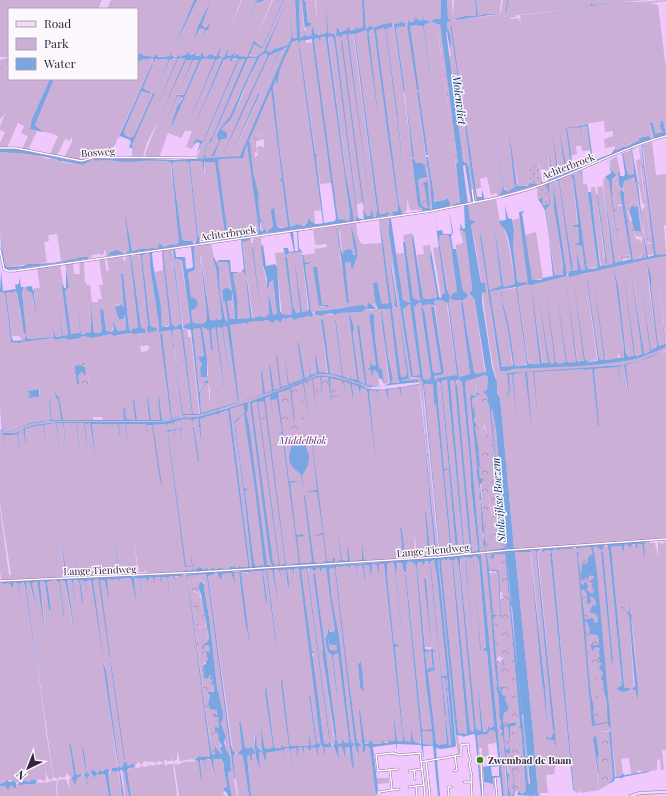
<svg xmlns="http://www.w3.org/2000/svg" width="666" height="796" font-family="'Playfair Display',serif">
	<style>
		.built { fill: #e7bbf6 }
		.green { fill: #ccafd7; fill-rule: evenodd }
		.forest { fill: url(#forest-crowns); fill-rule: evenodd }
		.garden { fill: url(#garden-dots) }
		.water { fill: #7aa5e3; fill-rule: evenodd }
		.lines { fill: none; stroke-linecap: round; stroke-linejoin: round }
		.stream { stroke: #7aa5e3; stroke-width: 1 }
		.canal { stroke: #7aa5e3; stroke-width: 2 }
		.street-casing { stroke: #936fa0; stroke-width: 2.5 }
		.secondary-casing { stroke: #936fa0; stroke-width: 3.5 }
		.street { stroke: #fff; stroke-width: 1.5 }
		.secondary { stroke: #efdcf5; stroke-width: 2.5 }
		.poi-dot { fill: #428121; stroke: #fcf8fe; stroke-width: 1.5 }
		.labels { text-anchor: middle; dominant-baseline: central; stroke-width: 3; stroke-linejoin: round; paint-order: stroke }
		.street-label { font-size: 10px; fill: #35263b; stroke: #fcf8fe }
		.park-label { font-size: 10px; font-style: italic; fill: #652c77; stroke: #fcf8fe }
		.poi-label { font-size: 10px; font-weight: bold; fill: #35263b; stroke: #fcf8fe; text-anchor: start }
		.water-label { font-size: 11px; font-style: italic; fill: #073269; stroke: #fcf8fe }
	</style>
	<defs>
		<pattern id="forest-crowns" width="20" height="18" patternUnits="userSpaceOnUse"><rect width="20" height="18" fill="#ccafd7"/><path d="M2 6a3 3 0 1 1 6 0M12 15a3 3 0 1 1 6 0" fill="none" stroke="#b096b9"/></pattern>
		<pattern id="garden-dots" width="8" height="8" patternUnits="userSpaceOnUse"><rect width="8" height="8" fill="#ccafd7"/><path d="M2 2h.1M6 6h.1" fill="none" stroke="#b096b9" stroke-width="1.8" stroke-linecap="round"/></pattern>
	</defs>
	<rect width="100%" height="100%" fill="#f0c8fe"/>
	<path class="built" d="M483,783L493,784L494,796H484Z"/>
	<path class="green" d="M0,0H102L98,9H9V57H0Z
		M111,0H194L174,50L197,0H241L230,29L242,0H257L238,44L257,2H264L265,0H272L255,40L273,0H283L265,42L284,0H295L297,38H292L290,18L291,39L289,45L274,50L270,54L266,51L285,3L264,51L256,57L249,55L247,57H234V52L232,55L228,56L226,55L227,53L223,57L199,115L225,59H231L233,58L238,60L203,141L196,139L192,149L186,147L192,131H185L181,138L168,133L159,158L147,157L145,154L158,121L147,143L143,156L132,157L134,149L132,147V145L155,93L151,95L152,96L134,136L130,138L124,134V131L141,92L142,91L149,94L150,92L143,88L153,64L140,90L114,146L107,153V156L82,161L64,157L72,142V137L69,141L65,139L57,156L50,154L58,136L51,133L43,132L35,125L54,79H137V65L140,60L153,58L152,62L155,59H169L155,90L171,59H177V62L179,58L184,59V63L186,59H198L199,60L184,95L178,94L176,97L167,116L177,96L182,97L171,125L172,126L201,60L206,58L208,59L212,58L215,60L198,100L216,60L223,57L218,55L221,48L217,55L212,56L210,54L207,57L203,55L205,50H203L200,56H195V53L180,57L179,56H172L173,53L170,56L145,57L141,55V52L139,55L137,56V9H107ZM210,3L202,25L203,27H207L200,42L205,30L200,28L195,35L198,26Z
		M299,0H302L304,30L306,31L305,27L309,26L311,24L308,23L307,5L304,0H315L317,22L316,0H362L363,27L358,29L356,26V29L351,31H337L336,34L319,35L317,26V34L315,36L313,28H312L311,36H307L305,33L304,36L300,38Z
		M364,0H441V19H434L430,21L424,20L423,17L422,21H418L417,17L414,21H410L406,24L405,23H402L400,19V23L395,24L394,25L391,24L373,28L371,25L366,29Z
		M447,0H452L453,18L454,0H475L476,15L475,16H465L457,18L456,20L496,15L485,14L478,17L476,0H501L500,12L499,15L501,12L503,0H591V5L588,6L453,22L517,15L516,17L510,18V19L519,18L521,26L520,18L522,16L520,17V15L619,3L592,5L591,0H648L622,2H639L666,0V1L650,3L658,5L666,68V133L663,121L662,124L661,132L656,134L654,133L653,123L650,124L653,138L652,139L643,143L652,139V138L649,136L639,138V141L635,144L631,143L626,147H623L617,150L615,149V146L605,148L604,139L613,136V131L605,132L604,121L573,126L580,127L582,142L581,127L587,126L591,150L582,151L581,146H576L577,154L571,156L566,127L571,168L567,170L565,168V171L560,175L552,130C553,140 561,167 555,176L553,175L548,150L549,169L545,171V169L540,170L539,164L528,166L530,183L529,185L518,187L508,193L504,187L494,120L503,188L499,196L508,193L487,200L498,196L496,193L491,195L487,177L480,179L481,188L476,189L463,110L472,181L477,201H476L473,198L474,190H472L473,203L469,168L465,162L462,138L459,134L457,119H459L456,102L455,103L449,57L451,56L450,49L451,40L447,28L448,19ZM511,148L518,184L515,185Z
		M430,22L436,23L438,34L453,140L460,203L451,204L448,197H447L446,201L447,204L439,208L435,206L434,195L419,92H417L426,159L415,161L414,159H412L418,206L422,210H410L407,199V210L403,214L399,205L375,30L383,28L385,29L397,117L386,31L387,28L394,27L403,87L405,91L396,29V27L406,25L408,27L418,90L410,26L417,25H423L427,56L424,25ZM404,94H405L414,157H412ZM398,119L408,195L397,120Z
		M373,29L374,30L386,122H383L386,123L398,206V211L392,212V215L381,214L379,211L355,33L366,30H367V33Z
		M353,33L375,196L377,214L374,218L372,215L367,216L364,213L363,203L357,204V211L335,38V35Z
		M332,36L334,39L357,215L355,222L353,221L352,217L328,37Z
		M325,37L326,40L350,214L349,220L351,222H348L347,220L338,219L313,39L318,38L319,41L320,38Z
		M298,40L300,47V41L306,40V43L313,42L332,183L320,184L300,48L321,210L314,211L315,224L308,222L303,226L296,224L290,228L279,144L273,87L276,80L278,85C277,69 287,56 292,42Z
		M288,48L241,155L232,157L196,159L200,150L199,149L201,144L204,141L239,60L242,59L245,60L213,135L209,142L206,144L203,156L207,144L211,142L248,58L256,57L230,116L222,127C237,115 244,91 251,73C257,66 256,56 266,53L267,55V57L234,130L269,56L279,51L260,93L257,97L233,154L280,51L282,49ZM221,129L226,133L224,139H221L214,156H212L219,141V130Z
		M8,58L9,59V62L5,71L9,65V79H50L32,119V129L37,131L28,150L22,149L28,136L21,133L24,126L18,123L7,148H0V143L5,132L0,130V126L5,114L0,119V60Z
		M271,90L278,141L282,178L280,180L282,181L288,227H277L274,209L272,218L273,228L267,233L264,231H262L260,221H263L264,227V222L260,219L258,199L259,197L253,172L249,141ZM262,134L264,141V148L261,146L257,147L258,155L255,157L253,137Z
		M652,142L656,175L666,174V225H664L666,254H664V257L666,256V341L656,261L665,344L659,346L658,344L647,263L649,287L657,347L651,350L640,267L650,349V351L647,354L644,353L632,267L642,354L636,356L634,349V356L629,358L627,355L614,269L624,349V358H620L618,352V359L607,360L605,356L604,360H601L599,358L586,278L597,360L587,362L584,359L583,362H578L575,342L577,361L575,363H568L566,362L565,363L557,364L555,354V364H551L549,361L547,363L543,364L534,308L541,363L540,364H529L517,288L528,284L526,282L519,283L517,281L513,246L514,230L513,220L520,218L528,270V284L531,286L532,284L567,276H570L586,274L597,269L662,257L661,255L656,254L643,148V146Z
		M247,144L248,145L259,231L253,232L251,228V235L245,234L242,222L244,237L242,238V236L236,235L230,237L227,231L218,161L220,159L243,158Z
		M631,150L633,159L634,174L629,175L627,172L623,153Z
		M0,152H15L23,154L37,155L48,159L52,158L61,162L80,165L90,162L91,160L93,159L95,161C106,159 118,162 129,161C143,161 156,160 170,162L180,242L176,245L172,244L164,247L159,244V247L156,249L151,247L149,249H140L132,251L127,223L129,250L125,252L116,251L109,253L108,256L106,257V253L104,249V254L100,255L98,252V254L92,255L91,259C83,256 71,261 61,261L57,234L48,235L49,241L44,242L47,262L7,267L5,265L0,233Z
		M617,156L620,172H618V176H616V174L612,171L610,160Z
		M641,158L640,165L650,238H646V240L650,239L651,242L647,243V244H651L652,252L647,253L641,212L645,206L642,202L639,184L636,185L638,202L630,203L628,196L630,206H632L631,209L628,211L630,220L633,222V227L630,229L631,232L634,233L638,253L637,244L642,242V237L636,236L635,231H641L640,219L641,218L646,254L634,258L626,203H624V190L621,189L620,191L622,204L617,205V206H622L630,253L628,255L624,256L623,255L620,236L623,234L622,232L620,233L619,231L613,190L615,185L613,180L616,178V183L619,189L623,188L624,181L628,178L635,176L633,180L639,183L636,161Z
		M185,161L189,163L197,237L194,243L192,241H185L182,239L172,165L173,162Z
		M191,161H202L204,173L205,172L204,162H215L225,235L224,237L219,238L217,240L212,238L202,241L200,239L198,236L190,163Z
		M578,172H581L583,183L586,185L588,193L598,268L593,267L588,269L587,268L574,174Z
		M572,174L562,179L571,176L573,179L579,243H575L573,232L575,244L582,246L585,271L581,270L576,248L578,270L571,271L566,275L553,182L558,181L559,184L571,270L573,269L559,179Z
		M606,178L609,180L620,261L615,263L603,179Z
		M553,182L554,208L564,274L556,276L549,239L546,209L550,205L549,185L550,183Z
		M603,186L613,264L601,266L591,193V187H595L596,194L598,193L597,187ZM597,196H598L606,258L604,257Z
		M496,198L500,223L505,231L509,247L515,283L513,285L507,286L506,287L503,285L493,214L501,286L491,290L489,288L481,234L480,237L488,291L517,288L527,363V364L515,366L508,321L502,300V292H501L502,304L506,319L510,345L512,366L505,368L501,365L492,309L490,306L499,367L504,371L513,369C552,366 593,367 632,360C644,357 655,352 666,347V350L654,355L666,351V540L649,541L650,543H655L658,556V542L663,544L664,542L666,541V750H662L664,769L661,770L660,759L657,760V770L644,772L637,770V773L631,774L629,758L621,759L623,773L621,776L616,777L611,731L599,732L593,738L599,790L581,793L580,791L576,793L574,790L563,671L564,670L563,669L552,553H550L570,760L556,762L554,774L546,775L548,793H540V796H538L533,733L515,551L529,552L533,550L536,552L541,551L543,552L547,550L553,551L555,549H572L575,548L578,550L579,548L591,547L592,548L596,546L600,547L607,546L609,552L622,685L621,686L617,687L623,692L629,688H625L624,685L611,546H623L624,554V546L626,544L631,548L632,544L635,545L636,548L637,544L640,543L642,544L644,556V543L647,542L543,549L540,550L539,549L510,551V549L514,548L500,398C496,392 497,382 495,374C484,325 483,274 471,225L475,222L470,220L468,205ZM632,364L626,365L628,398L624,365L619,367L622,397L618,367L594,369L598,426L592,369H584L585,384L584,369L557,370ZM603,551L613,660L612,664L601,552ZM530,553L531,554L545,686L548,734L543,686L542,683ZM536,554H538L555,730L554,731ZM628,605C635,633 637,671 638,700L634,687L629,616L622,607L627,612L629,611Z
		M389,218V234L400,306H398L392,264H390L395,299L394,306L391,301L383,241L379,220Z
		M356,223C357,231 357,239 362,244L382,243L389,303L383,304L381,302L376,282L373,283L376,307L373,304L368,308C357,303 342,308 331,310C325,312 318,310 313,313L311,311L305,265L315,263H304L303,255H302L308,311L302,312L301,309L297,277L300,311L298,313L295,312L293,307L287,257L292,310L291,315L282,314L275,253L284,252L285,255C289,252 294,252 300,252L303,255L315,253L314,249L327,247L326,244L316,245L315,244L313,230L335,226ZM338,228L340,232L342,250L348,247L351,248L354,247L352,228L357,255L354,262L351,263L345,262L349,303L340,259ZM316,267L322,305H328L327,307H320Z
		M461,227V232H465L472,287V290L469,294L464,293L463,291L456,249V245L461,244L463,242L459,228Z
		M536,232L543,278L542,280L539,279L533,281L531,279L525,235Z
		M412,233L420,302L421,305L428,304H435L434,301L441,300L447,303H449L450,298L452,300H459L461,301L469,295L474,298L485,373L476,374L474,372L466,326L463,303H461L470,374L459,377L449,305H447L457,375L437,380L434,378L433,376L441,375L444,373L435,306H432L441,372L436,373L433,372L425,314L423,308H421L431,377L428,380L423,379L414,307L419,303V302L413,298L403,235Z
		M440,235H448L450,239L457,292L453,293L451,297H449L439,241Z
		M261,237L263,267L268,289L271,281H273L277,314V315H273L271,303L268,293L269,314L265,318L260,317L253,318L242,242L251,238V243H253V239Z
		M211,244C214,253 213,259 216,268L222,319L218,320L216,318L211,283L216,319L213,321L210,319L201,254L200,257L207,317V320L203,324L193,323L191,311L196,308L198,304L195,299L191,297L188,273L195,269L194,246Z
		M430,245L431,250L430,258L437,296L434,299L423,298L417,255L424,254L423,246Z
		M439,247L445,293L441,297L433,248Z
		M172,249L173,257L176,260H181L190,321V324L184,325L183,327L175,269L172,262L170,250L171,263L174,269L181,325L176,327L172,325L163,256L170,325L169,326H161V325L155,272L163,270L162,251Z
		M148,252L150,256V266L159,326V331L171,330C173,338 169,339 174,348L182,415L172,418L162,333L171,419L162,420L158,397L161,420H151L148,398H147L149,420H137L134,399L135,420L126,419L125,408L123,410L125,420H103L102,417H93L92,420H62L59,397L57,396L56,392L55,393L58,399L61,420H52L50,401L49,402L51,420C41,421 31,422 22,426C15,429 12,433 3,431L0,407V292H3L5,294L11,342H21L53,338L55,340L65,338L70,340L80,338L82,336L93,338L111,334L117,336L132,333L139,334L141,352L147,351L150,347L147,345L145,329L141,327L131,256L138,255L141,258L148,326V333L156,331L151,327L150,324L142,256ZM72,361L86,363L89,384ZM40,388L39,397L29,398L30,395L28,391Z
		M404,253L410,303H409L403,300L396,254Z
		M130,255L138,328L132,332L129,328L123,274L121,275L124,309L122,304L116,305L120,319H125L126,330L117,331L114,322L112,333L106,331L100,310L102,331L100,333H94L89,305L91,332L85,333L83,335L81,334L79,317L80,333L71,335L65,291L69,287L65,264L73,263L74,274H80L79,262H84L85,282L87,285H90L92,302H98V299H102L99,285H103L99,260L105,259L106,270L109,271L107,259L122,256L124,261L126,260L125,256Z
		M215,261L228,262L235,318V319H230L226,302L231,301L230,289H222C222,294 222,299 225,302L228,322L225,319L220,294L219,268Z
		M60,265L63,284L68,335L63,337L60,315L62,336L56,337L54,326V337L28,339L26,335V340H22L19,336H12L6,293L9,292L12,293L15,291L17,292L20,315L25,333L22,290L25,287L29,292L32,293L34,306L35,288H40L37,268Z
		M244,271C249,285 249,302 250,318L239,320L233,274Z
		M410,303L420,375L413,376L403,307Z
		M398,306H400L411,378L420,377L423,384L424,406L422,402L419,381H402V380L409,378L406,364L407,374L404,377H401L392,309L393,307L398,308L400,317Z
		M375,308L378,309H390L399,378L401,383H392L391,382L393,379L388,357L381,312L382,325L389,383L384,384L382,369H380L379,367L375,338L374,315H369L376,365L372,366L370,362V367L368,368L371,370L372,382L373,371L374,370L378,373L379,385H367L358,325L357,326L365,384L359,381L353,335L354,327L352,322L350,315L349,318L357,381L351,379L350,372V379L343,376L336,320H335L342,376L330,373L322,320H321L327,373L350,380L352,395L357,393H353L352,384L358,385L360,394L361,387L367,390L374,444L369,390L377,391L379,400L378,391L383,389L387,390L389,403L388,390L399,388L401,395V387L419,385L435,554L433,556H437L428,466H430L439,556H442L440,549L424,384H433L434,404L436,405L451,555L454,554L452,551L444,471H449L456,553L461,554V553L459,552L458,546L442,386L441,387L449,469H444L437,389V381L441,385L442,381L447,379L464,554L469,552L466,551L464,543L450,381L454,380L456,383L458,379H459L462,382L470,462L471,487L478,550L473,552L472,551L456,385L470,549L471,553L480,552L465,384L466,381L485,375L488,377L487,390L479,393L476,383L477,394L475,396L471,394L470,398L477,467C475,476 482,487 479,498C486,511 480,534 485,548L484,552L506,550L508,551L484,555H486V560L492,613L489,573H496V571L498,572L500,614L495,616L492,614L495,667L497,685L496,689C499,693 500,712 499,717L501,722L500,728L503,736L506,781L508,796H504L481,555L476,554L444,558L392,562L394,564L395,570L411,724V742H405L403,733L395,647L401,645L394,644L387,574V564L391,561L315,566L309,567L314,572L316,569L319,568L321,571L322,568H326L331,599L332,600L329,568L330,567H334L335,570H336V566L338,567L348,566L350,569L351,565L356,566L358,578L357,566L362,565L366,588L364,565L369,564L371,575V564L377,565L379,574V564H384L403,740L400,742L397,740L393,709L395,741L390,742L389,738L388,742L384,743L382,739V744H374L371,741H369V744L364,743L360,710L362,744L357,742L347,665L336,572H335L356,744L351,742L350,734L339,636L334,619H333L335,631H330L328,627V633L325,639L328,652L331,654L332,657L342,738L333,654L338,653L349,741L348,743H345L342,740V743L338,744L337,740H335V743L333,745L330,741L328,744L324,743L313,658L314,653L312,651L301,574V569L306,568L308,573L309,567L307,566L249,569L239,572L250,643L241,572L250,573L252,571H262L266,603L267,598L263,570H265L266,571L276,645L277,644L267,570H272L277,600L274,571L276,569L279,570L281,580L280,569H286L288,587L287,569L293,570L295,581L294,569L296,568L299,569L324,754L325,747H330L333,746L338,757V746L342,747L344,754L345,746H348L353,768L352,746L355,745L356,746L358,757V746L362,745L364,752L365,747H370L376,796H251L247,755H250L252,761V754L256,752L258,764L260,768L259,753L262,751L264,758L266,761L265,753L283,750L285,756L284,749L288,748L290,749L294,778L291,749L296,748L298,756V748L302,747L304,753V747L308,748L311,750V746L309,737V746L301,747L296,745V746H290L282,680L289,747H284L283,745L281,748H275L274,746L266,688L273,747L272,748L265,749L262,733V750L257,747L255,735L254,739L256,751L252,749L250,746L249,749L247,750L245,748L241,722H239L242,749L241,751L237,753L233,751L208,576L214,575L213,572L185,575L187,576L190,599L188,576L204,574L207,578L231,754L229,755C223,747 226,744 225,736C225,731 222,727 221,722L223,719V712L217,687L209,617L204,588L205,586L204,583L198,578L191,583L192,591C201,593 201,599 204,608H203L198,598L192,596L195,620L199,628H203L207,625L208,637L206,635L205,638L200,636L196,637L193,619L208,736L210,755L209,758H207L206,755L205,757H199L198,755L194,759L180,761L177,750V759L173,762L172,759H171V761H167L165,759L164,763L159,761L155,763L152,761L150,762L144,761L142,765L138,762L135,766L132,763L128,766L125,762L122,768L118,766L117,768H112L111,770H106L102,772L100,770L98,772H96L93,770L92,772L90,774L87,773L84,750L82,749L86,773L83,775L80,774L76,775L69,744L74,776L70,777L67,773L65,777L62,778L60,776L58,779L53,777L52,780L49,779L46,774L44,757L46,780L44,781L40,779L37,781L33,779L29,782L21,780L17,783L14,780L12,782L7,779L6,783L0,784V583L5,584L9,583L12,588H13L12,583L16,582L18,584L21,604L19,584L23,582L26,590V582L30,583L35,608L32,583L37,581L46,631L40,582L41,581L45,582L49,611L51,609L47,582L55,579L59,582L64,618L60,581V580L65,581L73,629L67,581H72L77,613L73,581H79L82,603L83,601L80,580L85,581L87,591L86,581L91,580L97,613L93,580L98,579L101,593L100,580L105,581L109,603L106,579L113,580L115,579L120,580L130,578L0,582V580H4L1,579L0,571V508L9,575H11L0,504V433L3,434L6,456L4,435H12L17,433L19,445L18,434L23,429L26,441L25,429L43,425L45,436L44,425L50,424L52,436L50,424L56,423L62,457L57,423H63L66,439L64,423H76L82,456L77,423H84L87,444L84,423H90L96,459L92,424H97L98,425L99,424H104L105,425V423L111,424L112,426L113,424H125L127,436L126,424L146,423L148,436L147,424L152,425L153,429V425L166,424L167,428V424L173,423L174,427V422L179,420L180,426V420L185,419L186,420L187,419L192,420L198,418L199,425L191,427H193L198,461L194,427L199,426L203,446L199,419L211,415L212,419V414H218L220,418L219,413L228,410L248,564V567H241L239,565L238,568L234,567L231,566L228,569L250,568L230,409L244,404L228,408L244,402L243,400L238,402L230,325L244,323L246,326L248,322C252,322 259,320 263,322L264,324V320L270,321L273,324L274,321L278,320L280,323H281L282,319L286,318L287,320L291,317L295,320L296,318L301,317L302,319L303,317L310,316L312,318L313,314L322,316L325,314L335,315L339,313L361,312L365,309L373,310ZM297,343L299,344L305,378L310,376L307,359L311,375L317,373L316,357L319,373L325,374H317L300,381L303,379ZM245,412V414L235,423L244,488L249,489L245,491L254,563L256,566L262,565L263,567H252L244,494L234,423ZM183,428L181,429L184,456L180,429L175,430V438L174,430L168,431L183,550L167,430ZM426,511L431,557H425V556L428,554L425,512ZM113,528L119,573L124,574L125,566L126,573L129,574L127,575H115L118,574ZM400,528L402,529L405,554L408,558L406,559H400L403,556ZM414,531L417,555L419,556L422,555V548L423,558H410L415,555ZM60,542L67,576L72,575L71,568L72,575L78,574L75,551L79,575H84L85,572L87,575L95,576L62,577L65,575ZM134,543L139,572H145L146,569L147,574L132,575L131,574V572L134,574L138,573ZM200,567L205,570L206,567L209,570L212,567L214,569H218L219,567L220,568L226,569L184,571L186,569L188,571L192,570V568L194,570L198,569ZM226,571L227,573L229,571H236L238,572L234,573V581L231,573L221,574V579L218,575L216,574V572ZM314,573L315,574L337,738H334L322,652L323,650L313,574ZM182,574L181,579L180,576L174,577V580L173,576L168,577L170,596L167,577H161V582L160,577H155L154,582L153,578L149,577L147,578L148,583L145,578L140,579L145,616L139,578H134L135,599L131,577ZM308,574L330,739H329L307,574ZM26,592H27L53,774L52,773ZM360,661L364,690L360,688L358,665ZM110,662H111L124,760ZM104,663L106,670L119,765H117ZM310,695L317,743L321,745L318,748V755L316,748L312,746L316,744L309,697Z
		M224,326L227,327L238,402L201,413L200,393L205,383H208L210,406V390L208,380L205,381L199,391L193,329L200,328L204,356L198,357L202,365L200,370L202,377L208,376L207,358L202,327L209,330L211,349L213,351L211,330L215,327L225,400L217,329L219,327L222,328L232,401L223,328Z
		M181,329V330L192,414L183,415L175,350L172,344L173,330Z
		M182,329H187L188,337H191L199,414H193Z
		M477,397L478,408L485,406L489,409V416L483,426L487,433L483,439L481,426L473,408V399Z
		M493,478H496L499,496L497,497L491,493V503L495,531L494,533L487,529L486,525L488,524L489,525L492,513L488,497V488L491,485L493,487Z
		M474,556L477,557L479,561L486,647L484,651L487,652L494,726L490,728L487,726V731H483L477,677L481,731L476,729L470,677L474,728L473,732L470,731L453,562L452,563L467,733L466,735L464,733L458,736L460,753L458,755L450,691L438,561L439,560L457,732H458L441,561L444,559L445,561L450,559L451,561L456,558L458,560L470,677L460,559L463,557L472,558ZM466,559V560L476,676L465,560Z
		M434,560L437,577L447,675L445,676H442L441,671L431,566L430,567L445,718L446,714L442,678H445L451,745L450,746L449,745L446,720L445,721L447,744L446,745H440L436,743L428,671L435,670L433,652L435,651L433,650L432,647H425L417,566L418,562H422L423,565L425,561H428L430,565L431,561Z
		M408,561L414,563L416,566L426,684L432,729L422,730L406,574H405L420,728V744L414,742L412,734L396,573V564L402,563L405,573L406,572V566Z
		M517,724L520,726L521,729L526,790L523,794L520,793L519,773L520,762L518,761L519,755L517,750L514,726Z
		M489,730L495,731L496,743L488,744L489,756L482,757V734H487Z
		M422,731H432L433,745L423,744Z
		M237,754L242,755L243,757L249,796H238L236,779L234,780L237,796H232L229,783L228,772L231,771L230,756H231L234,777H235L233,756Z
		M214,758L220,759L224,764C222,775 232,779 223,794L226,796H179L174,763L178,765L183,762L198,761L201,780L200,762L201,760H204L207,779L205,760H211L214,779L213,759Z
		M164,763L166,767L167,764H173V763L177,796H131L127,770L133,767L139,768L141,766L146,767L148,765L154,766L155,764L159,765Z
		M118,770L122,796H111L108,773Z
		M122,770L125,771L129,796H125Z
		M104,773L105,774L109,796H58L57,786L58,780L65,779L67,781L70,791L69,781L70,778H73L75,784L76,783L77,778L83,776L86,777L87,784H88L87,779L90,774L94,776V777L97,774L100,775Z
		M377,778H389V783L377,784Z
		M57,780L56,786L57,796H0V786H5L8,789L11,785L13,787H16V784L25,785L35,784L37,782L41,783L44,782L46,783L51,781H55Z"/>
	<path class="forest" d="M437,24H440L458,164H456Z
		M261,134L264,139L256,141L257,153L254,152L253,136Z
		M459,134L462,138L465,162L463,161Z
		M640,146L642,158L654,254L647,255V253L652,252L650,240H646V238L650,237L641,167L639,164L641,161L639,149Z
		M426,159L430,182L432,209L433,210L429,208L430,204L429,195L428,207L426,208L421,205L418,181L419,179L426,178V170L420,163H416L415,161Z
		M618,176L619,184L621,189L618,188L615,178L613,180L615,185L613,190L619,231L623,233L620,236L623,254L624,256H628L630,253V258L623,259V262H620L612,194V179Z
		M628,196L631,203L638,202L641,218L640,219L638,207H634L632,205L629,206L627,200Z
		M624,203H627L634,258L642,256L645,254L646,257H645L633,260Z
		M633,227L634,231H635L636,239L641,240V242L637,244L638,255L637,254L634,233L631,232L630,229Z
		M339,231L342,250L348,247L351,248L354,247V256L347,249L344,257H343Z
		M146,333L147,345L142,346L140,345L139,334Z
		M72,360H76L86,363L89,385L75,388ZM79,365L85,367L82,373L81,372L78,375L79,384H77L75,366Z
		M318,374H330L371,387V389L349,382L351,383L352,394H344V381L348,382L325,376H317L271,394L270,392Z
		M320,377H328L330,396L323,398Z
		M320,377L322,398L315,399L313,379Z
		M329,378L343,381L344,391L339,387L334,393H331Z
		M312,379L313,389L308,392L306,396L304,383Z
		M41,383V387L39,389L24,391L23,385Z
		M304,383V388L300,390L302,391C302,400 307,421 305,428L308,431V438L304,441L302,438L298,439L296,436L295,431L282,423L278,394L290,388L292,401L289,405L290,411C286,419 293,423 299,426L301,417L300,405L292,399L291,388Z
		M482,392H485L488,398L487,401L489,404L497,476L495,478L497,480L500,500L499,479H501L507,548L505,549L502,511L500,505L504,548L486,551L484,530L481,482L479,481V479H481V481L483,479L480,478L478,470L480,465L477,453L475,427L477,425L474,421L472,399ZM477,397L478,409L483,408L485,407L489,409L488,418L483,422L487,433L483,439C481,434 482,429 481,424C481,416 474,410 473,399ZM493,478H495L496,479L499,496L497,497L491,493V503L495,531L494,533L489,530L486,525L488,524L490,525L493,521L488,497V488L491,486L493,487Z
		M246,400L247,402L197,417L180,418L163,422H56L34,425L24,428L16,433L8,434L0,433V431C16,434 12,430 24,426C33,423 41,422 50,421H162L172,419L183,415H200Z
		M264,401L267,423H261L258,402Z
		M422,402L424,406L430,466H428Z
		M491,409H492L496,428L500,478H498Z
		M503,553L505,554L520,726L515,722L505,725L503,724L504,713L507,705L502,690L505,686H502L501,692L499,691L496,667L497,660L500,662L503,658L499,656L496,659L493,619L497,615L500,616L501,618L499,600L504,598L501,596L503,593L499,592L498,571L488,569L487,555L491,554L490,557L491,558L495,554Z
		M579,553L589,556L588,563L586,564H582L581,575L582,577L581,578L578,558Z
		M506,554H507L511,603L510,600Z
		M589,575L595,577L591,586L595,588L592,594L587,590L588,586L586,582L584,585L581,584L580,580L584,579L586,578L588,579Z
		M198,578L202,582H200L198,587L201,597L197,592L192,591L191,583Z
		M584,589C587,594 585,600 588,604H590L591,601L590,595L595,599L596,606L592,605L590,610C595,615 599,615 598,623L594,622L592,618L585,620L581,590Z
		M193,596L199,599L201,605L204,608L206,624L203,628L197,626L195,620L192,598Z
		M511,606L519,674H518L513,630Z
		M584,621L587,622L590,629V635H597L599,638V644L596,646H591L593,650L595,647L600,648L599,653L600,657L597,658L602,663L599,666L603,672L601,679L603,681V688L606,698L595,700V696L593,693L595,690L597,689L598,684L594,682L596,676L593,674V668L591,674L592,678L591,684L593,689L591,693Z
		M336,633L338,652L330,651L328,639H329L330,645H333L331,637H327Z
		M200,635L205,638V635L209,638L208,641L204,644L203,649L204,646L208,645L210,649L209,653L206,654L208,660L203,664L205,673L203,676L204,677L210,674L211,676V679L214,680L215,688L213,690L214,692H210L207,693L210,696L208,704L210,709H217L218,713L215,715L211,713L210,714L215,717H219V728L212,725L215,727V731L218,732V735L219,736V739L222,752L221,754L216,747H215V754L213,755H212L196,637Z
		M432,651L433,668L430,667L427,670L425,652Z
		M446,678H447L453,745Z
		M605,705L608,722L594,724L595,717L593,714L596,713L602,716Z
		M522,714L525,727L529,784H528Z
		M512,725L514,726L517,749L519,750L520,753L518,761L520,762V771L519,773L520,790L515,792V789L514,793L511,796L508,785L509,775L505,752L506,751L508,753L511,754L510,748L507,750L505,748L504,728L505,726L508,727L510,743V726Z
		M599,732H609L613,778L609,784L599,790L598,775L599,774L597,759L599,754L596,735Z
		M478,734H482V748H479L480,757L479,758L477,735Z"/>
	<path class="garden" d="M538,163L543,183L537,185L536,184L530,183L528,166Z
		M545,184C549,189 549,198 550,204L542,205L541,199H538L537,187Z"/>
	<path class="water" d="M194,0H197L173,51Z
		M211,0L202,25L205,28L210,24L208,30H206L200,44L205,30L200,28L194,39L198,26Z
		M257,0H265L262,2H257L236,50Z
		M283,0H284L263,47L261,48L254,44L249,56L256,57L264,51L287,0L266,51H268L270,53L275,48L276,49L288,45L291,39L290,11L292,38H297L295,0H299L300,38L304,36L306,32V36H311L312,28L313,27L315,35L317,34V26L318,35L325,34L327,31L326,0L328,33L335,34L358,218L362,219V220L355,222L357,215L355,201L334,39L332,36L328,37V39L346,175L354,220L351,222L349,221L350,214L326,40L325,37H321L320,42L318,38L314,39V42L338,219L347,220L348,222L268,233V231L273,227L271,210L274,208L277,227L281,228L288,227L282,181L279,180L282,178L271,90L249,141L250,144L253,172L259,196L258,199L260,219L264,222V227L263,221L260,222V229L262,232L265,229L267,233L243,237L242,222L245,234L251,235V228L253,232L259,231L247,144L243,158L220,159L218,161L228,236L231,238L236,235L242,236V238L217,241L218,239L223,238L225,235L215,162H204V173L202,161H191L190,163L198,236C201,242 205,240 211,239V236H213L216,241L195,244L197,237L189,163L185,161L173,162L172,165L182,239L185,241H192L194,244L108,256L109,253L116,250L125,253L129,250L125,212L132,251L140,249H149L151,247L156,249L159,246V243L164,247L172,244L176,245L179,242L171,163L170,162C156,160 143,161 129,162C118,162 106,159 95,161L93,159H149L174,160L240,156L287,47L280,51L232,154L258,94L260,93L279,51L269,56L223,155L240,115L267,57V55L266,53C256,56 257,66 251,73L234,113L230,120L221,129L227,133V138L224,139H221L214,156H210L212,155L219,141L217,136L219,130L230,116L256,58H248L211,142L207,144L204,155L208,157H203L206,144L209,142L213,135L245,59L239,60L204,141L201,144L196,157L200,143L197,142L192,147L196,139L203,141L238,59L233,58L231,62L229,58L224,60L193,129L223,57L216,60L186,129L215,59H208L206,58L201,60L172,126L171,125L177,107L183,98L178,96L177,97L165,122L177,95H184L199,60H193L179,91L192,60H186L159,119L185,59L180,58L178,59L153,116L177,59L174,58L170,60L155,91L169,59H155L153,63V58L147,59L146,61L145,59L140,60L137,65V56L142,52L141,55L154,57L155,54L159,57L170,56L172,52V56L176,57L179,55L180,57L187,54L188,52L190,55L196,53L195,56H200L204,49L203,55L206,57L210,54L215,56L217,55L221,46L219,56L224,57L228,49L227,56L232,55L235,51L234,57L237,54L239,56L247,57L254,41L261,47L263,46ZM312,39L336,218L335,221L324,223L316,157L317,155L315,153L300,48H299L323,223C316,225 313,224 309,219H308V222L304,226L296,224L295,225L290,227L279,144L273,87L276,80L278,86C277,69 287,56 292,42L298,40L299,47L300,41Z
		M302,0H304L306,3L308,23H311L310,26L305,27V31Z
		M362,0H364L366,30L355,34L379,211L380,214H385L386,212L391,215L364,220L363,209L366,215L368,216L371,215V208L374,218L376,216L377,210L354,34H348L370,205L347,36L346,34L342,35L341,38L339,36H336L337,27L340,32L347,30L348,26L351,31L356,29V26L358,29L363,27Z
		M441,0H447L448,19L451,20L447,23V28C451,33 452,43 450,49L447,32L446,31L463,161L467,164L469,168L473,203H469L471,202L465,165L463,166L470,220L475,221V222L471,225L481,283H485L486,292L482,293V302L492,367L497,383V393L500,398L514,549H510L511,551L539,549L540,550L537,552L533,550L530,552H515L533,733L538,796H535L534,793V796L517,795L518,792L520,790V793L523,794L526,790L521,729L519,727L520,725L505,554H495L493,559L490,558L491,554L487,555L489,569L499,571L501,620L500,616H498L500,614L498,572L494,571L493,572L490,570L489,571L493,613H491L486,560V556L484,555L508,551L506,550L484,552L485,548L483,544L484,535L482,530L481,501L479,498C482,487 475,476 477,467L470,398L471,394L475,396L477,394V383L478,393H481L472,399L473,410L475,411L474,421L477,425L475,427L479,453L477,454L479,455L480,467H479L478,470L481,469L479,471L480,478L484,479L480,485C482,503 483,521 485,539C486,543 485,547 486,551L504,548L497,480L495,478L497,476L489,404L487,401L488,398L485,393L482,392L487,390L488,377L485,375L466,381L465,384L480,552L471,553L470,549L455,385H457L472,551L473,552L478,550L471,486L470,462L462,382L459,379L456,381V383H455L454,380L450,381L464,543L466,551L469,552L464,554L447,379L442,381L441,385L440,383L437,381V389L444,469H449L441,386H442L458,546L459,552L462,554L456,553L449,471L448,470L444,471L452,551L454,555H451L436,405L434,404L433,384H424L440,549L442,556H440L423,384L420,377H411L389,234V219L394,218L391,219L392,226L403,300L410,303L403,242H405L413,298L420,301L412,238L413,234L423,298L427,299L434,298L435,299L437,296L430,258L431,250L439,297L441,298L442,295L445,293L434,211L437,231L442,230L443,234H451L452,233L449,209H444H449L453,232L452,235L451,236L453,249H456L463,291L469,295L462,301L459,300H452L450,298L449,303H447L441,300L434,301L435,305L428,304L422,306L420,302L414,307L423,379L428,380L431,377L421,307L423,308L425,314L433,372L436,373L441,372L431,307L434,306L444,373L441,375L434,376V378L437,380L438,378L457,375L448,305H449L459,377L470,374L461,303L463,302L466,326L474,372L476,374L486,372L475,303L474,298L469,294L472,290V287L465,232L461,231L460,223L463,229L465,228L464,204L453,206L452,204L460,203L456,164L458,163L440,24H437L438,34L436,23L430,22L434,19H441ZM440,235H448L450,239L457,292L453,293L451,297H450L447,289L439,241ZM409,304H410L420,375L413,376L403,309ZM491,409H492L496,428L500,478H498ZM499,479H501L506,549L505,548L500,501ZM507,554L511,603L510,600ZM511,606L512,607L518,674L513,630ZM518,676L522,710V711L518,677ZM523,714L530,783L529,784L528,783L522,715Z
		M475,0H476L478,16L485,14H497L456,20L457,18L465,16H475L476,15Z
		M591,0L592,5L619,3L453,22L588,6L591,5Z
		M423,16L424,20L430,21L429,23L425,24L424,27L432,88L423,26L417,25L410,26L419,90H417L407,24L410,19V22L414,21L416,17L418,20L422,21Z
		M401,19L402,23H405L406,26L397,27L396,29L405,91H404L403,87L394,25V24L400,23Z
		M392,23L393,27L387,28L386,31L398,117H397L385,29L383,28L376,30L399,205L403,214L393,216L392,212L398,211V206L386,123H383L386,122L374,30L373,29L369,31V33H367L366,29L371,25L373,28L384,24Z
		M367,35H369L379,123Z
		M342,40L364,207L362,200L341,41Z
		M152,64H153L143,88L150,92V94L142,91L141,92L124,131V134L130,138L134,136L152,96V94L155,93L132,145V147L134,149L132,156L133,149L129,147L131,143L130,140L120,136C116,143 110,149 107,156L109,151L116,143L127,119Z
		M50,79H54L35,125L43,132L30,129L32,119Z
		M417,92H419L428,155H426Z
		M405,93L414,157H412Z
		M463,110H464L477,197H482V190L485,200L477,201L472,181Z
		M493,114L504,189L508,192L516,186H528L530,183L537,184V185L499,196L503,188Z
		M397,119H398L407,195Z
		M661,121H663L666,135L654,139L650,123H653L655,134L662,132L660,126Z
		M588,124L593,160H595L611,154L615,149L617,150L623,147H626L633,143L634,144L635,142L639,141V138L649,136L652,139L592,163L587,126L581,127L582,142L580,127L567,128L573,168L578,167L579,162V166L582,167V168L548,181L547,179L551,177L548,149L553,175L555,176L557,173L552,130L558,169L560,175L565,170L559,129L567,170L571,168L566,128Z
		M509,132L517,185H515L514,183Z
		M651,142L645,145L642,147L656,254L662,255L666,254V256C632,262 602,270 569,277L568,274L570,271L578,270L576,248L581,270H585L582,246L575,244L573,225H577L578,223L573,179L571,176L561,179L572,175L574,174L587,268L588,269L598,268L588,193L586,185L583,183L581,172H578L584,170L582,171L583,183L587,185L588,192H591L600,266L613,264L603,179L615,263L620,261L609,181L605,177L611,173L609,160L612,171L616,174V176L612,179V194L620,262L631,259L620,193L621,189L624,192V200L633,260L646,257L643,231L648,257L654,255L641,146ZM573,226L578,227L579,243H575Z
		M638,147L632,150L638,183H635L634,177L624,181L623,187L621,189L619,184L618,172H620V176H624L625,174L622,153H623L627,172L629,175L634,174L633,159L631,150H630Z
		M0,149H16L79,162L91,160V161L82,165L62,161L61,162C55,156 11,152 0,152Z
		M426,157H428L434,195V202L446,200L447,197L451,204L450,206L434,210L432,209L430,182Z
		M412,159H414L416,163H422L425,167L427,177L419,179L418,181L421,205L426,208L428,207L424,183L427,181L430,204L429,208L431,209V210L422,211V209L418,206Z
		M559,179L573,269L571,270L559,184L558,181H556Z
		M553,182L567,276L531,285L542,363H547L548,362L538,291L549,361L551,364L555,363L545,285L556,362L559,364L566,362L555,282L567,362L570,363L576,362L566,280L577,361L579,362L584,361L573,278L585,360L589,362L597,361L598,360L587,283V278L599,358L601,360H604L593,274L605,359L607,360L619,358L607,270L619,358H624V349L614,269L618,286L626,353L628,357L634,356L623,268L635,355L637,356L642,354L631,267L644,353L646,354L650,351L639,264L651,350L657,347L647,262L651,276V287L658,344L659,346L665,344L656,261L666,347C655,352 644,357 632,360C593,367 552,367 513,369L507,371H500L480,237L481,233L489,288L490,290L501,286L493,214L503,285L506,287L507,286L513,285L515,283C513,269 511,244 506,232C504,227 500,226 499,221L506,220L505,205L508,218L512,219L514,230L513,246L517,281L519,283L526,282L528,284L518,287L517,288L528,362L529,364H540L531,286L528,284L519,212L524,211V212L522,213L532,280H542L543,278L553,276L549,239L555,275H563V265L554,208ZM516,287L527,363V365L515,366L508,321L502,300V292H501L502,304L507,325L513,364L512,366L502,367L501,362L490,293L491,291Z
		M550,183L549,185L550,205L546,209L549,236L545,210L538,199H543L542,205L549,204C549,198 549,189 545,184Z
		M638,184L643,229V230L636,185Z
		M597,196H598L607,263L606,264Z
		M632,205L634,207H638L641,231H634L632,220L629,211Z
		M379,221L383,241L391,301L393,306L392,309L401,377H404L407,374L398,308L394,306L395,299L390,264H391L409,379L402,380V381L418,380L419,382L371,387L330,374H318L298,383L219,409L200,415H183L172,419L162,421H50C41,422 33,423 24,426C12,430 16,434 0,431L2,429L0,407L3,431C12,433 15,429 22,426C31,422 41,421 51,420L49,401L50,400L52,420H61L58,399L56,398L55,393L56,392L57,396L59,397L63,420H92L93,418V420H124L123,409L125,408L126,419L135,420L133,400L134,398L137,420H149L147,398L148,397L151,420H160L158,397H159L162,420L171,419L160,334L162,333L172,418L182,415L174,348C169,338 173,338 171,330L159,332V326L150,266V256L148,252H154L152,253C153,276 164,304 161,326L168,327L170,325L162,251L167,250L163,252L172,325L176,327L181,324L174,269C172,263 169,256 170,250L172,262L175,269L193,414H200L191,330L183,328L184,325L190,323V320L182,261L181,260L174,259L173,249H175L176,257H185L186,269L192,268L193,266L191,247L194,246L195,269L193,271L189,272L188,274L191,297L196,299L198,304L196,308L191,311L193,323L203,324L207,320V317L200,252L210,319L213,321L216,319L212,283L216,318L218,320L222,319L216,268L213,258L214,257L219,268L220,294L225,319L228,322L225,302L223,300L222,290L226,288L230,289L232,292V300L227,302L230,319H235V318C234,299 230,281 228,262H219L218,260H230L231,272H239L233,274L237,297L238,319L250,318L246,277L244,272L241,271L244,269L241,241L242,239L249,238V240L242,242L252,318L262,316L264,318L269,314L268,293L271,303L273,315L277,314L273,280L270,282L268,289L267,288V279L264,268L263,266L261,246L263,245L266,266L275,264L277,267L280,311L282,314L291,315L292,310L285,257H287L293,307L296,313L300,312V310L294,256L302,312L308,311L309,309L302,255H303L305,263L315,262L305,265L311,311L313,314L312,318L310,316L304,317L302,319L301,317L294,320L291,317L287,319V321L286,318L282,319L281,323H280L278,320L274,321L273,324L270,321L264,320L263,324V322C259,320 252,322 248,322L246,326V324L244,323L230,325L239,402L263,394L261,372L262,371L265,393L272,391L269,365H270L274,390L280,388L276,356L277,355L281,387L288,385L284,354L289,384L303,379L297,342L299,344L305,378L310,376L307,357L311,375L317,373L315,358L316,356L319,372L328,373L321,320L323,319L330,373L342,376L335,320H336L343,376L350,379V371L351,379L357,380L349,316L350,315L354,327L353,335L359,381L365,384L357,326L359,325L367,385L383,386L390,383L382,325L381,311L382,313L388,357L393,379L391,382L392,383H400L398,378L390,309H378C374,302 374,292 373,283L377,282L381,302L383,304L389,303ZM224,326L227,327L238,402L201,413L200,393L205,383H208L210,406L208,380L205,381L200,391H199L193,329L200,328L204,356L198,357L202,365L200,368L201,377H207V358L202,327L209,330L211,349L212,351H213L211,330L215,327L226,404L217,329L219,327L222,328L232,401L223,328ZM180,329L181,330L192,414H183L174,346L172,342L173,330Z
		M351,227C354,233 358,251 357,256C356,261 354,263 353,269L351,268V263L345,262L349,303H347L337,229L338,228L341,250L344,257L343,252L347,249L352,250L353,255H355Z
		M301,230L298,232L299,248L303,253L300,252L288,253L287,255H285L283,246L284,248H288L289,252L294,251L290,232H293L295,251H298L297,231Z
		M0,233L5,265L7,267L23,266L28,264L53,263L84,257H88V259L24,268L6,270L3,265Z
		M253,247L261,314L252,248Z
		M146,253L142,256L150,324L151,327L157,328L156,331L148,333L147,329L148,326L141,258L140,255H134Z
		M130,255H131L141,327L145,329L146,333L134,334L131,333L114,336L111,334L93,338L82,336L80,338L69,340L65,338L55,340L53,338L22,342L20,343L11,342L5,294L3,292H0L1,271L3,291L16,289L15,285L19,284V276L21,287H24L22,292L26,333L24,334L17,292L15,291L12,293L9,292L6,293L12,339L14,341L25,340L26,335L28,339L54,337L53,326L56,337L62,336L59,309L63,336L68,335L62,285L63,284L64,288H66V269L69,287L65,291L71,334L80,333L78,306L81,334L83,335L85,333L91,332L90,305L94,333H100L102,331L100,310L103,309L106,331L112,332L114,329L113,323L114,322L117,331L126,330L125,314L124,319H119L115,307L122,304L124,309L121,274H123L129,328L131,332L132,329L138,328Z
		M313,267H317L322,305H328V307L319,306Z
		M32,286L33,291L35,288L34,296L37,317L32,293L28,291L25,287Z
		M368,303H369L375,307V309H366L361,312L339,313L335,315C332,313 325,313 322,316L314,314L316,311C332,311 347,306 363,305L367,308Z
		M373,314H374L375,338L379,367L380,369H382L384,384L381,378L379,379L378,373L374,370L373,371L372,382L371,370L368,369L370,367V361L372,366L376,365L369,315Z
		M666,350L649,358L626,365L629,398L624,365L619,367L622,398L618,367L594,369L599,426H598L592,369L584,370L587,400L584,369L534,372L538,418L533,372H527L532,431L525,372L513,374L517,421L512,374L509,375L510,392L506,398L509,391L507,373L622,365L639,361Z
		M79,365L85,367L86,376L82,372L78,375L79,384H77L75,366Z
		M317,376C331,375 344,380 358,384C362,385 365,388 369,389C385,391 404,386 419,384L437,557L433,556L435,554L419,385L401,387V396L399,388L388,390L389,404L386,390L383,389L378,391L379,401L377,391L369,390L376,463L367,390L361,387L360,394L358,386L352,384L353,393H357L353,394V399L350,383L344,381L345,393L343,381L330,378L331,396L342,395L331,397L332,402L331,401L328,377H321L323,401L320,377L313,379L316,409L312,379L304,383L309,422L303,383L291,388L295,421H294L290,389L278,393L289,481H300L290,483L296,534L298,535L303,534V536L297,537L300,563H310L312,561L304,496L305,495L314,562L318,563V564L288,565L299,563L282,434H278L282,432L277,399L271,400L274,421L270,396L265,398L286,566H281L285,563L264,401L258,402L280,566H277L279,564L257,401L252,403L253,413L273,563L276,566H272L270,561L250,402L248,403V410L246,413L249,425L267,565H270V567H265L264,565L255,489L244,414L235,423L244,488L249,489L245,491L254,563L256,566L263,565V567L252,568L244,494L234,422L245,412L243,405L230,409L250,568L228,569L231,566L238,568L239,565L241,567H248V564L228,410L219,413L220,418L218,414H212L213,419L211,415L200,419L202,447L199,426L194,427L199,461L198,462L193,428H191L199,425L198,418L193,420V424L192,420L187,419L186,420L184,419L180,420L181,426L179,420L174,422V427L173,423L167,424V429L166,424L153,425L162,486L160,481L152,425H147L148,438L146,424H126L128,444L125,424H119L121,444L118,424H113L112,426L111,424H106L105,425L104,424H99L98,425L97,424H92L96,460L90,423L85,424L88,455L84,423H77L81,456L76,423H64L66,446L63,423H57L61,457L56,423L50,424L53,445L50,424L44,425L46,444L43,425L37,426L39,443L37,426L25,429L26,446L23,429L18,434L20,453L17,434L12,435H4L6,457L3,434L0,433H16L24,428L34,425L56,422H163L180,418L197,417L249,402Z
		M39,389V397L28,398L30,395L28,391Z
		M310,423L327,561L332,562L333,558H335V563L320,564V563L326,561L323,535L312,536L323,533L317,492H306L317,490Z
		M183,428L181,430L184,456L180,429L175,430V439L174,430L168,432L186,566H192L190,553L193,566H195L185,567L167,430Z
		M296,436L298,439L302,438L304,441L309,456L308,465L302,476L304,494L301,474C288,465 286,458 293,444C295,441 294,439 296,436Z
		M426,511L431,557H425V556L428,554L425,512Z
		M113,527L119,573H124L125,566L126,573L129,574L127,575L115,576L118,574Z
		M400,527L402,529L405,554L408,558L406,559H400L403,556Z
		M337,528L342,560L347,561L348,560L347,549L348,548L350,561L362,560V543L364,561L337,563V561L341,560Z
		M61,541L67,576L71,575V567L73,575L78,574L74,550L79,575H84L85,572L87,575L95,576L62,578L65,575Z
		M646,541L644,544L645,556H644L642,544H637V548H636L635,544H632L631,548L626,544L624,546V554L622,546H611L624,685L625,688H630V690L623,692L617,689L618,687L621,686L622,684L609,552L607,544Z
		M606,544L603,547V549L601,550L596,546L593,548L594,552L597,572L611,729L607,723L592,726L577,555V552L579,553L578,558L581,578L582,577L581,575L582,564L588,563V559L589,556L593,554L591,547L579,548L577,550L576,547ZM589,575L595,577L589,582L593,583L591,587L595,588L592,594L587,590L588,586L586,582H584V585L581,584L580,580L584,579L586,578L589,579ZM584,589L587,595V604L591,603L590,596L595,599L596,606L592,605V607L589,612L596,614L598,618L597,623L594,622V619L592,618L585,620L581,590ZM585,621L587,622L590,629L589,634L597,635L599,638V645H590L593,651L595,647L600,648L599,653L600,657L597,659L600,660L599,662L602,663L599,668L603,672L601,679L603,681C603,688 605,694 607,702C607,709 607,715 608,722L595,724L593,712L594,707L591,695L587,655Z
		M575,547L572,549H561L558,550L555,549L552,551L547,550L543,552L541,551L543,549Z
		M603,551L613,660L612,666L601,552Z
		M530,553L545,686L548,738H551L554,732H555L556,748L554,740L546,739L548,735L543,686L542,683Z
		M537,553L555,730L553,731L536,554Z
		M550,553H552L574,790H573Z
		M473,554L481,555L504,796H502L500,777L493,778L495,796L493,784L484,782L483,767L499,764L495,731L490,730L487,734L477,735L482,796H481L475,735L473,734L463,737L461,735L464,733L466,735L467,733L452,562H453L470,731L473,732L474,728L460,577L458,561L456,558L453,561L448,559L445,561L444,559L441,561L458,732H456L439,560L438,561L456,745L455,747L441,749L436,748L440,796H438L433,746H423L424,760L421,745L397,744V751L396,744L373,747L378,789L376,796L370,748L367,746L365,747V751L363,753L359,711L360,710L365,744H369V741H371L374,744H382V739L384,743H388L389,738L390,741H395L393,709L397,740L400,742L403,740L384,564H379V575L377,565L372,564L371,577L369,565H364L366,588L362,565L357,566L358,582L356,566L351,565L350,569L348,566L338,567L336,566V570H335L334,567L329,569L332,600L339,636L350,734L351,742L355,744L352,747L354,769L352,766L349,747H345V757L342,747L338,746L339,759L333,745L335,743V740H337L338,744L342,743V739L345,743H348L349,741L338,653L333,655L342,738L332,657L331,654L328,652L325,639L328,633V627L330,632L335,631L326,568H322L321,572L319,568L316,569L314,572L312,569L308,568L307,573L306,568L301,570L312,651L314,652L312,654L313,658L324,743L328,744L330,741L332,747H325L324,757L323,746H321L299,569L296,568L294,570V581L293,570L287,569L289,584L288,589L286,570H280L282,582L279,570L276,569L274,571L278,603L272,570H267L277,645H276L266,571L265,570L263,571L267,598L266,605L262,571H252L250,573L248,572H241L250,644L245,620L239,572L234,573L235,583L231,573L222,574L221,580L216,572L226,571L227,573L228,571L239,572L248,569C324,566 399,562 473,554ZM474,556L477,557L479,561L486,647L483,650L487,652L494,726L490,728L488,726L487,731L484,732L483,731L477,677L481,731L476,729L460,565V559L463,557L472,558ZM434,560L437,577L447,675L445,676H442L441,671L431,566H430L445,718L446,714L442,678H445L451,744L450,746L449,745L446,720L445,721L447,744L439,745L436,743L428,672L432,671L433,670L435,671L433,652L436,650H433L432,647L431,650L425,649L417,566L418,562H422L423,565H424L425,561H428L430,565L431,561ZM408,561L414,563L416,566L426,684L432,729L422,730L406,574H405L420,728L421,744L414,742L412,734L396,573L397,563H402L404,572H406V566ZM392,562L394,564L395,570L411,724V742L405,741L403,733L395,647L401,645L394,644L387,574V564ZM328,639H329V643L331,645H336V641L337,651L330,650ZM431,651L433,668L430,667L427,670L425,652ZM447,677L453,745L446,680ZM422,731H432L433,745L423,744ZM499,766V776H492L491,767Z
		M473,559V563L481,652L480,648Z
		M465,560H466L476,676V675Z
		M200,567L205,570L206,567L209,570L213,567L214,569H218L219,567L220,568L226,569L184,572L186,569L188,571L192,570V568L194,570Z
		M207,572H214V574L213,575L208,576L231,745L233,751L236,753L233,756L235,777H234L207,578L205,574L188,576V581L209,737L212,755H213L215,754V746L221,754L222,752L220,748L222,746L219,741L218,732L215,731V727L212,725L219,728V721L217,720L219,719V717H215L210,713L217,715V710L210,709L208,704L210,696L207,692H214V684L212,685L211,683L214,680L210,679L211,676L210,674L208,678L206,679L203,676L204,673L203,665L206,664V661L208,660L206,653L209,652L210,649L208,645L204,646L203,650L202,648L203,645L208,641L209,638L201,594L198,587L200,582H202L205,586L204,588L209,617L217,687L223,712V719L221,723L226,737L224,742L226,750L230,756L231,771L228,772L229,783L232,796H228L227,793L224,790V788L227,787C227,780 223,770 224,764L221,759H213L215,779L211,760L209,759L205,760L207,780L204,760H200V762L202,780H201L198,761L194,760L199,755V757H205L207,755V757L208,758L210,755L187,576L185,575Z
		M335,572H336L347,665L357,742L361,744V746H359L358,748L359,758L355,745Z
		M315,573L337,738L335,739L322,652L323,650L313,574Z
		M183,574L180,579V576H175L174,580L173,576L168,577L170,598L167,577H161L162,582H161L160,577H155L154,583L153,578L149,577L147,583L146,578L140,579L145,616L139,578H134L136,603L131,578L121,579L120,580L115,579L113,580L107,579L109,604L105,581L100,580L110,655V660L99,584L98,579L93,580L104,662L91,580L86,581L87,594L85,581L80,580L83,601L82,604L79,581L75,580L73,581L77,615L72,581L69,580L67,581L75,634L65,581L60,580V581L64,615V619L59,582L55,580L47,582L51,609L49,611L45,582L41,581L40,582L45,631L37,581L32,583L36,609L30,583L26,582L27,590H26L24,583L23,582L19,584L21,605L18,584L16,582L13,583V588H12L9,583L5,584L0,583L1,582Z
		M307,574H308L330,739H329Z
		M424,579H426L431,642Z
		M26,592H27L52,775V773Z
		M629,601L630,613L632,616L631,618L638,688V700L635,690L632,689L635,686L629,616L624,609L620,607H623L627,612L629,611Z
		M491,614L497,615L493,619L499,690L501,692L500,687L505,686L502,690L503,695L506,696L505,699L508,707V710L504,713L503,724L505,725L515,722L517,724L514,726H510V749L515,792L514,796H512L514,792L511,754L510,753L508,754L506,751L507,771L509,775L508,785L511,796H508L503,736L501,735L502,731L500,728L501,722L499,717C500,712 499,693 496,689L497,685L495,668ZM505,726L508,727L510,747L507,750L505,748L504,728Z
		M361,661L364,691L360,688L358,664Z
		M110,662H111L125,760H124Z
		M103,663L106,670L119,765H118Z
		M282,678L290,746H296V744L297,746H309V733L311,746L316,744L309,697L310,694L317,743L320,744V747L318,748V757L316,748L311,747V751L308,748L304,747V754L302,747L298,748V758L296,748L291,749L294,778L290,749L287,748L284,749L285,759L283,750L266,753V762C260,752 262,739 261,728L265,749L272,748L273,747L265,691L266,686L274,746L275,748H281L282,745L284,747H289L281,683Z
		M239,722H241L245,748L249,749L250,746L255,751V753L252,754V761H251L250,755L247,756L251,796H249L243,757L242,755L237,754L242,749Z
		M611,731L615,777L621,776L623,773L624,775L649,771V772L623,777V778H615L614,781L609,784L613,778L609,732Z
		M256,734L257,747L262,751L261,752L259,753L260,769C256,760 253,744 256,734Z
		M596,735L599,754L597,759L599,773L598,775L593,738Z
		M69,742L71,746L76,775L81,774L82,776L77,778L76,784H75L71,777L74,776Z
		M82,748L84,750L87,773L90,774L87,779L88,784H87L86,777L83,776L86,773Z
		M124,762H126L128,766L133,763L135,767L129,768L127,770L131,796H129L124,771L120,770L124,796H122L119,771L111,772L112,768H117L119,766L122,768Z
		M92,769L97,773L100,770L102,772L106,769L110,770L108,773L111,796H109L105,774H102L100,775L97,774L94,778V776L91,774Z
		M7,779L9,782H12L14,780L16,783V788L13,787L11,785L8,790L5,786H0V784L6,782Z
		M33,779L37,781L35,784L19,785L18,784L21,780L29,782Z"/>
	<g class="lines">
		<path class="stream" d="M506,11L508,0
			M451,26L463,110
			M502,660L504,665"/>
		<path class="canal" d="M457,730V734L464,735"/>
		<defs>
			<path id="street" d="M0,148H16L82,161L95,157L197,158
				M472,189L474,203
				M0,250L4,269L8,271H14L432,211C470,203 508,197 544,184C585,169 624,147 666,136
				M200,572L439,557L511,550L666,539
				M0,581L200,572
				M426,761L430,796
				M421,762L461,755V745L468,744L469,754L471,759C467,765 472,772 472,778L471,780L472,796
				M481,765L483,796
				M398,769L378,771L376,755L393,753L399,755L420,753L422,769L409,771
				M390,770L392,790
				M414,770L415,779
				M454,771L457,770L455,756
				M495,778L497,796
				M464,782H471
				M424,785L425,796
				M416,786L417,796
				M409,787L424,785L422,769
				M379,796V792L399,789
				M449,796L448,787H452"/>
			<path id="secondary" d="M631,796L640,793L666,792"/>
		</defs>
		<use href="#street" class="street-casing"/>
		<use href="#secondary" class="secondary-casing"/>
		<use href="#street" class="street"/>
		<use href="#secondary" class="secondary"/>
	</g>
	<circle class="poi-dot" cx="480" cy="760" r="4"/>
	<g class="labels">
		<g class="street-label">
			<text transform="translate(98 152) rotate(-4)">Bosweg</text>
			<text transform="translate(568 166) rotate(-21)">Achterbroek</text>
			<text transform="translate(228 233) rotate(-8)">Achterbroek</text>
			<text transform="translate(433 550) rotate(-5)">Lange Tiendweg</text>
			<text transform="translate(100 570) rotate(-2)">Lange Tiendweg</text>
		</g>
		<g class="park-label">
			<text x="303" y="440">Middelblok</text>
		</g>
		<g class="poi-label">
			<text x="488" y="760">Zwembad de Baan</text>
		</g>
		<g class="water-label">
			<text transform="translate(460 100) rotate(83)">Molenvliet</text>
			<text transform="translate(498 500) rotate(-94)">Stolwijkse Boezem</text>
		</g>
	</g>
	<rect x="8" y="8" width="130" height="72" fill="#fcf8fe" stroke="#aca4b0"/>
	<rect x="16" y="21" width="20" height="6" fill="#efdcf5" stroke="#aca4b0"/>
	<text x="44" y="28" font-size="12" fill="#35263b">Road</text>
	<rect x="16" y="38" width="20" height="12" fill="#ccafd7" stroke="#aca4b0"/>
	<text x="44" y="48" font-size="12" fill="#35263b">Park</text>
	<rect x="16" y="58" width="20" height="12" fill="#7aa5e3" stroke="#aca4b0"/>
	<text x="44" y="68" font-size="12" fill="#35263b">Water</text>
	<g transform="translate(28 768) rotate(223)" stroke="#fcf8fe" stroke-width="3" paint-order="stroke">
	<path d="M0-3L7 15L0 10L-7 15Z" fill="#35263b"/>
	<text y="-6" font-size="11" font-weight="bold" text-anchor="middle" fill="#35263b">N</text>
	</g>
</svg>
